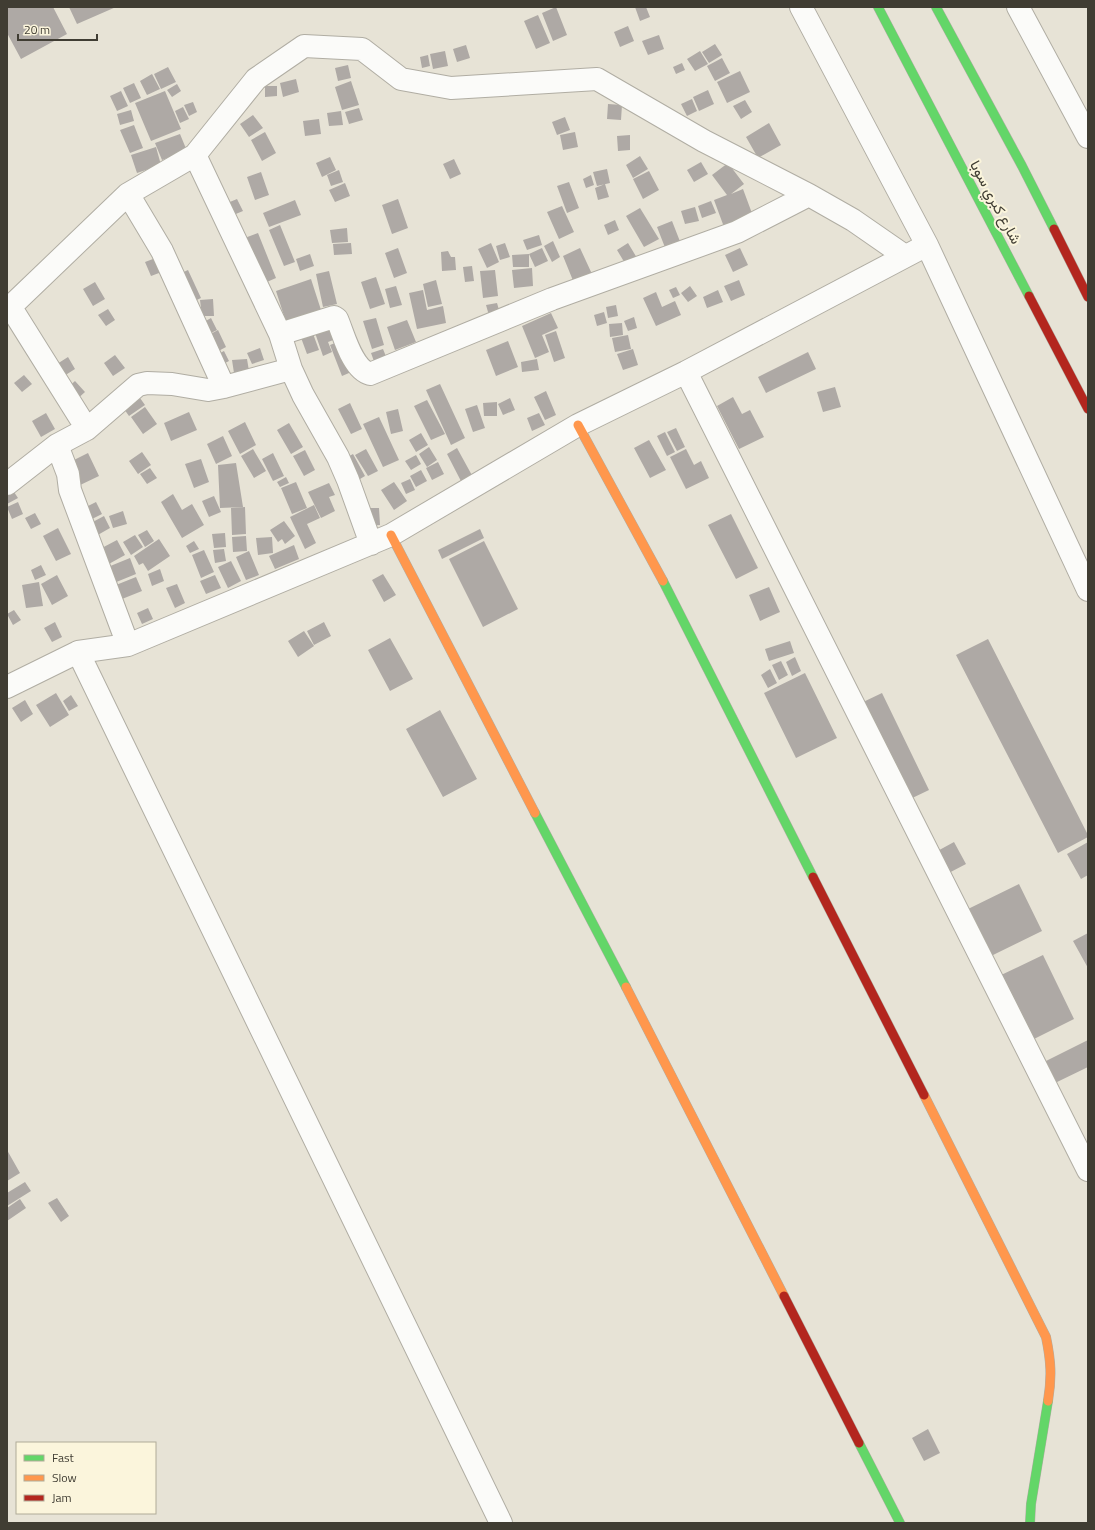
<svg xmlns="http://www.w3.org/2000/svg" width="1095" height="1530" font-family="'Titillium Web',Vazirmatn,sans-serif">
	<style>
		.building { fill: #aea9a5 }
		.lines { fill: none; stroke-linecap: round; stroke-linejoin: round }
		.street-casing { stroke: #b0ada3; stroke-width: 24 }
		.fast-casing { stroke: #b0ada3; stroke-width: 10 }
		.slow-casing { stroke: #b0ada3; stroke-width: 10 }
		.jam-casing { stroke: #b0ada3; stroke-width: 10 }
		.street { stroke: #fbfbf9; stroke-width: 22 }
		.fast { stroke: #63d668; stroke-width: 9 }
		.slow { stroke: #ff974d; stroke-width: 9 }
		.jam { stroke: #b3261e; stroke-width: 9 }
		.labels { text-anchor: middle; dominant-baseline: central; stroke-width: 4; stroke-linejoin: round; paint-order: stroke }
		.street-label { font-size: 15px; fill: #403d33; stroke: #fbf5dc }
	</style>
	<rect width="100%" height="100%" fill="#e7e3d6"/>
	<path class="building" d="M7,7H53L67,34L21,59L7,33Z
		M69,7H116L77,24Z
		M556,7L567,35L553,41L542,13Z
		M635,7H646L650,17L640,21Z
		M538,15L550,43L536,49L524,21Z
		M628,26L634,41L620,47L614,32Z
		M659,35L664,49L648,55L642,41Z
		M715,44L722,55L709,63L702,52Z
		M466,45L470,58L457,62L453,49Z
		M445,51L448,66L433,69L430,54Z
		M700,51L708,64L695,71L687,59Z
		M428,55L430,66L422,68L420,57Z
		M722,58L730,73L715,81L707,66Z
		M682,63L685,70L676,74L673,67Z
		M348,65L351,78L338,81L335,68Z
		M168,67L176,82L161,89L154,74Z
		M740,71L750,92L727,103L717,82Z
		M152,74L160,89L147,95L140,81Z
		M296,79L299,92L283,97L280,83Z
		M351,81L359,105L342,110L335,87Z
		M134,83L141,98L130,103L123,88Z
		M177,84L181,91L172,97L167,90Z
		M265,86H277V96L265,97Z
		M708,90L714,104L699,111L693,97Z
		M121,91L128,106L117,111L110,96Z
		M165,91L181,129L151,141L135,103Z
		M692,99L697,111L687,116L681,104Z
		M745,100L752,112L741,119L733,106Z
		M193,102L197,112L189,116L184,105Z
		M608,104L622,105L621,120L607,119Z
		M183,107L189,119L180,123L175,111Z
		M359,108L363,120L349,124L345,112Z
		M131,110L134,121L120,125L117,114Z
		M341,111L343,125L329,126L327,113Z
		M253,115L263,128L249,137L240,124Z
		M565,117L570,130L557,135L552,122Z
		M319,119L321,134L305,136L303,121Z
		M769,123L781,145L758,158L746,137Z
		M134,125L143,148L130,153L120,130Z
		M265,132L276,153L262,161L251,140Z
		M575,132L578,147L563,150L560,135Z
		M180,134L187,151L162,160L155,143Z
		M630,135V150L618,151L617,136Z
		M156,147L161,165L137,173L131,155Z
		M640,156L648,169L633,178L626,165Z
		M330,157L336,170L322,177L316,163Z
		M454,159L461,174L450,179L443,164Z
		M701,162L708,174L694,182L687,170Z
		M728,163L744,184L731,194L743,189L753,216L724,227L714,200L727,195L712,175Z
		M607,169L610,183L597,186L593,172Z
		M339,170L343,182L331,186L327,175Z
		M649,171L659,190L643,199L633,179Z
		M261,172L269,195L255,200L247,177Z
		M591,175L594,185L586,188L583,179Z
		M569,182L579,208L567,213L557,186Z
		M345,183L350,196L335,202L329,190Z
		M605,184L609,197L598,200L595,188Z
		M237,199L243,211L231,216L225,204Z
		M398,199L408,228L392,234L382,205Z
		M295,200L301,215L269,227L263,213Z
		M711,201L716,213L702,218L698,206Z
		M562,206L574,232L559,239L547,212Z
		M695,207L699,221L685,224L681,211Z
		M640,208L659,239L644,247L626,216Z
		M615,220L619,230L608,235L604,225Z
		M672,221L681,244L666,250L657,227Z
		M280,225L295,262L284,266L269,230Z
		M347,228L348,242L332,243L330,230Z
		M258,233L276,278L260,285L242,239Z
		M539,235L542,245L527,250L523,240Z
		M553,241L560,257L552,262L544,246Z
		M351,243L352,254L334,255L333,244Z
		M491,243L499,262L487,268L478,249Z
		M505,243L510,257L500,260L496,246Z
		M628,243L637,258L626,265L617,250Z
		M398,248L407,273L394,278L385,253Z
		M542,248L548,261L535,267L529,254Z
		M580,248L592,274L574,283L563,256Z
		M740,248L748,265L733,272L725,255Z
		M448,251L451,257H455L456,270L442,271L441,252Z
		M310,254L314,266L300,271L296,259Z
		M529,254V267H513L512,255Z
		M161,256L167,270L151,276L145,262Z
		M472,266L474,281L465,282L463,267Z
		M532,268L533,286L514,288L512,270Z
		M188,270L201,298L188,304L175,276Z
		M495,270L498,296L483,298L480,271Z
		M329,271L337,304L323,307L316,274Z
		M376,277L385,304L370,309L361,282Z
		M311,279L321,310L286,322L276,291Z
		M436,280L442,304L428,307L423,284Z
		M739,280L745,295L731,301L724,286Z
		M95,282L105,299L93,306L83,289Z
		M396,286L402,305L390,308L385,289Z
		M690,286L697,296L688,302L681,293Z
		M676,287L680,295L673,298L669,290Z
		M423,290L427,310L443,306L446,323L417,329L409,293Z
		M718,290L723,302L707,308L703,297Z
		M656,292L662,307L675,301L681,315L656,326L643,298Z
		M213,299L214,316H202L200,300Z
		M497,303L501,317L490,319L486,305Z
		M616,305L618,316L608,318L606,307Z
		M108,309L115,320L106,326L98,315Z
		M604,312L607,323L597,326L594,315Z
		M551,313L558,328L542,335L549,352L535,358L522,326Z
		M634,317L637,328L628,331L624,321Z
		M211,318L217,330L203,337L197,326Z
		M376,318L384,345L372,349L363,321Z
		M407,320L416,342L395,350L387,327Z
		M622,323L623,335L610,337L609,324Z
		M323,327L324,332L333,329L336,339L328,342L332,352L323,356L314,330Z
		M218,330L226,347L211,355L203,338Z
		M312,331L319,350L307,354L300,335Z
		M556,331L565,358L554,362L545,335Z
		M628,335L631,349L615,352L612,338Z
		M345,339L356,370L342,376L330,345Z
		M508,341L518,367L496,376L486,350Z
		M260,348L264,360L252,364L247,353Z
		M383,349L387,359L375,364L371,353Z
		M633,349L638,365L623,370L617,354Z
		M224,351L229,361L217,367L212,357Z
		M808,352L816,369L766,393L758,377Z
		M115,355L125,368L113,376L104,363Z
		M68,357L75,369L64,376L57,364Z
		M247,359L249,371L234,373L232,360Z
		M537,359L539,370L522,372L521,362Z
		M24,375L32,384L22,392L14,383Z
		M75,381L85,392L75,401L65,390Z
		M440,384L465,438L451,445L426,390Z
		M835,387L841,407L823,412L817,392Z
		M135,391L145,405L129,416L119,402Z
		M546,391L556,415L545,420L534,397Z
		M733,397L742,414L750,410L764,437L739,449L717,406Z
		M510,398L515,410L503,415L498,404Z
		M427,400L445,434L431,440L414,406Z
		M497,402V416H484L483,403Z
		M350,403L362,429L351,434L338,409Z
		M477,405L485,428L473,432L465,409Z
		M145,407L157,424L143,434L131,417Z
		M398,409L403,431L391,434L386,412Z
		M189,412L197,430L171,441L164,423Z
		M46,413L55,429L41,437L32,421Z
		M539,413L545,425L532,431L527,418Z
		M379,417L399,460L383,467L363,424Z
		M245,422L256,445L240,454L228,431Z
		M289,423L303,447L291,454L277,430Z
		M676,428L685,447L677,451L667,432Z
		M665,432L675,452L667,456L657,436Z
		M421,433L428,445L416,452L409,440Z
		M223,436L232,456L216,464L207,444Z
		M649,440L666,470L650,478L634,448Z
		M429,447L437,460L427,467L419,454Z
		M457,448L474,479L463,485L447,454Z
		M253,449L266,471L254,478L241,456Z
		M366,449L378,471L368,476L355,455Z
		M686,449L694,465L701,461L709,478L686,489L670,457Z
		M305,450L315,470L304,476L293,456Z
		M142,452L151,465L138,474L129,461Z
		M88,453L99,476L76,487L72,461Z
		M273,453L284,476L273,481L262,459Z
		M353,454L365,476L355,482L342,460Z
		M416,455L421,464L411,470L405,461Z
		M201,459L209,482L194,488L185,464Z
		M438,462L444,474L432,480L426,468Z
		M236,463L243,507L220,508L218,465Z
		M150,468L157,478L147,484L140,474Z
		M421,470L427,481L416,487L410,476Z
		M286,477L289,483L280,487L277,482Z
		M410,479L415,490L406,494L401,483Z
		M296,482L307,508L292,514L281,488Z
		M394,482L407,501L394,510L381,490Z
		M329,483L335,495L329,497L335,511L321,518L308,492Z
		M10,486L18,498L7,504V489Z
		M173,494L182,510L192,504L204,525L182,538L161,502Z
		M214,496L221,512L209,517L202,501Z
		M18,502L23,514L12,519L7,507Z
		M96,502L102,514L90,520L84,508Z
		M314,505L320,518L307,524L316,543L305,549L290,517Z
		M245,507L246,534L232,535L231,508Z
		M366,508H379L380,525L367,526Z
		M123,511L127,524L113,528L109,516Z
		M35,513L41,524L31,529L25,518Z
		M731,514L758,568L736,579L708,525Z
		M104,516L110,528L96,536L89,524Z
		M284,521L295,536L285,544L282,539L278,542L270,530Z
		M58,528L71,554L56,561L43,536Z
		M480,529L484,538L442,559L438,550Z
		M147,530L154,541L145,547L138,535Z
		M225,533L226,547L214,548L212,534Z
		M135,535L143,547L131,555L123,542Z
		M246,536L247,551L233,552L232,537Z
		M272,537L273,553L258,555L256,538Z
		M159,539L170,556L148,571L143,563L139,565L134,556Z
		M117,540L125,555L107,565L98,550Z
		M194,541L199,549L190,553L186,546Z
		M484,541L518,609L483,627L449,559Z
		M294,545L299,559L275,569L269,556Z
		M224,549L226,561L215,563L213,550Z
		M204,550L214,572L201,578L192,555Z
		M249,551L259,575L246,580L236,557Z
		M130,558L136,574L109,585L103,569Z
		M231,561L241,581L228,588L218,567Z
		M41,565L46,575L35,580L31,570Z
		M160,569L164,581L152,586L148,574Z
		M383,574L396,595L384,602L372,580Z
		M57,575L68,596L52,605L41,584Z
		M215,575L221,588L206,594L200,581Z
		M136,577L142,591L117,601L111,587Z
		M39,582L43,606L26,608L22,585Z
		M177,584L185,603L175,608L166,588Z
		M769,587L780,612L760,621L749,595Z
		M148,608L153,619L142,624L137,613Z
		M14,610L21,620L13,625L7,614Z
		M55,622L62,637L52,642L44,628Z
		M324,622L331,636L314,645L307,631Z
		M304,631L314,646L298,657L288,641Z
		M390,638L413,679L390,691L368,650Z
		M988,639L1088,835V837L1058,853L956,655Z
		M790,641L794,653L769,661L765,649Z
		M795,657L801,671L792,676L786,662Z
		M781,661L788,675L779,680L772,665Z
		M770,669L777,683L768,688L761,675Z
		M805,673L837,738L796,758L764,693Z
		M56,693L69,715L50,727L36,705Z
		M882,693L929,790L906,801L859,704Z
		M71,695L78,706L69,711L63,701Z
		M25,700L33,714L21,722L12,708Z
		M440,710L477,779L443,797L406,729Z
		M954,842L966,864L943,876L932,854Z
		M1088,842V875L1081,879L1067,854Z
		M1019,884L1042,931L991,956L968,909Z
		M1088,933V968L1073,941Z
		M1043,955L1074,1019L1030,1041L999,976Z
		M1088,1040V1067L1055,1083L1044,1062Z
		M7,1150L20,1173L7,1181Z
		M25,1182L31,1191L7,1206V1193Z
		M57,1198L69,1216L61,1222L48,1203Z
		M20,1199L26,1208L7,1221V1208Z
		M928,1429L940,1453L924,1461L912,1438Z"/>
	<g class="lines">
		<defs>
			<path id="street" d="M801,7L927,245L1088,590
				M1018,7L1088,137
				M195,155L280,334L291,369L303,395L338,457L348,480L371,544
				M128,194L162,251L224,387
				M10,306L87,429
				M7,310L128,194L195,155L256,79L304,46L362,49L401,79L451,88L597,79L704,141L809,195
				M280,334L334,317L337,319C344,335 352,369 370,374L552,299L737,232L809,195L853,220L905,256
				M686,372L1088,1170
				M57,445L68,474L70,490L128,645
				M7,484L57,445L87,429L138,385L147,383L172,384L208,390L224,387L291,369
				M78,652L501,1523
				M7,687L78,652L128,645L391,535L578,425L686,372L927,245"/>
			<path id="fast" d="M878,7L1029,296
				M936,7L1022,166L1054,229
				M663,581L813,877
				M535,813L626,987
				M859,1443L900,1523
				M1030,1523L1031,1504L1048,1401"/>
			<path id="slow" d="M578,425L663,581
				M391,535L535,813
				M626,987L784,1296
				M924,1095L1046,1337C1051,1361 1052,1377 1048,1401"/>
			<path id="jam" d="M1054,229L1088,297
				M1029,296L1088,409
				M813,877L924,1095
				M784,1296L859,1443"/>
		</defs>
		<use href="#street" class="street-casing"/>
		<use href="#fast" class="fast-casing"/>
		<use href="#slow" class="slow-casing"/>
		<use href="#jam" class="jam-casing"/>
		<use href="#street" class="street"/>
		<use href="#fast" class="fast"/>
		<use href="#slow" class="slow"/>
		<use href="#jam" class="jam"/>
	</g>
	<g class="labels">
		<g class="street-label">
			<text transform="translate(996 202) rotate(62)">شارع كبري سوبا</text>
		</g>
	</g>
	<rect width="1095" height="1530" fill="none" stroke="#403d33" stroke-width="16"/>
	<rect x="16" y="1442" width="140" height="72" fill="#fbf5dc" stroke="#b0ab98"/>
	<rect x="24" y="1455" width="20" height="6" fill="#63d668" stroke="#b0ab98"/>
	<text x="52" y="1462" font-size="12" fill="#403d33">Fast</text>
	<rect x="24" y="1475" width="20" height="6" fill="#ff974d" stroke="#b0ab98"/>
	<text x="52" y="1482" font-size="12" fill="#403d33">Slow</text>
	<rect x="24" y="1495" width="20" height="6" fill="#b3261e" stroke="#b0ab98"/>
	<text x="52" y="1502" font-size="12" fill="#403d33">Jam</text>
	<path d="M18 34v6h79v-6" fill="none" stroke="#403d33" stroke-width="2"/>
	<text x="24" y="34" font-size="12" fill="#403d33" stroke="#fbf5dc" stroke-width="3" paint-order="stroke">20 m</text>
</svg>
